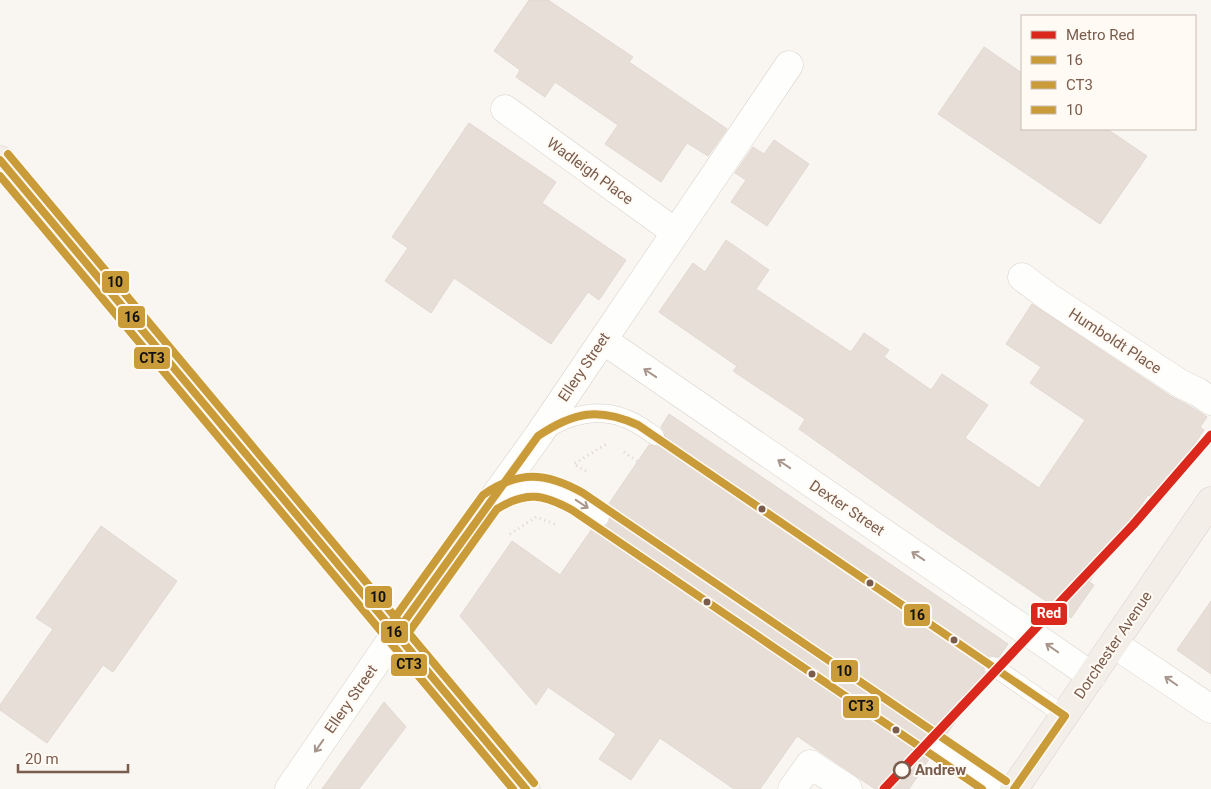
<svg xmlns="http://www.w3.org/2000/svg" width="1211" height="789" font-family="Roboto,sans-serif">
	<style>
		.building { fill: #e6ded7; stroke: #e2d8d2 }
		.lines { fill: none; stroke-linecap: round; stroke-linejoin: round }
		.service-casing { stroke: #d7d1cb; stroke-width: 19 }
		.minor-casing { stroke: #d7d1cb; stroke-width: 29 }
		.primary-casing { stroke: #dad1cc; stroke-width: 29 }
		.path { stroke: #dcd5d0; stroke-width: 3; stroke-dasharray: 1 4; stroke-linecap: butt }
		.service { stroke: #fefefd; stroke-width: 18 }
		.minor { stroke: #fefefd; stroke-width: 28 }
		.primary { stroke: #f3eee8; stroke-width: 28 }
		.bus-1-casing { stroke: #fffaf3; stroke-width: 11 }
		.bus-2-casing { stroke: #fffaf3; stroke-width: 11 }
		.bus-3-casing { stroke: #fffaf3; stroke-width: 11 }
		.bus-1 { stroke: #ca9c39; stroke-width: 8 }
		.bus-2 { stroke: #ca9c39; stroke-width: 8 }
		.bus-3 { stroke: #ca9c39; stroke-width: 8 }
		.metro-1-casing { stroke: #fffaf3; stroke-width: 12 }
		.metro-1 { stroke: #da291c; stroke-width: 9 }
		.oneway { stroke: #a8958b }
		.bus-dot { fill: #7a5c4d; stroke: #fffaf3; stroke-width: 2 }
		.stop-dot { fill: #fffaf3; stroke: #7a5c4d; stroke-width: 2.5 }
		.labels { text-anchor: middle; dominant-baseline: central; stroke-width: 4; stroke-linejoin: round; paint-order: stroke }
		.street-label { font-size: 15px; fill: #7a5c4d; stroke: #fffaf3 }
		.stop-label { font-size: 15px; font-weight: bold; fill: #7a5c4d; stroke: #fffaf3; text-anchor: start }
		.line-badge { stroke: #fffaf3; stroke-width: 2 }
		.badge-label { font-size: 14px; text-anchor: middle; font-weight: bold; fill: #fff }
		.pale-badge-label { font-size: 14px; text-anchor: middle; font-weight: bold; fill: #111 }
	</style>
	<rect width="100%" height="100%" fill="#f9f5f0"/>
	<path class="building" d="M529,0H548L633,57L629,62L727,129L708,156L687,143L661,182L605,144L618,125L555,82L545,97L516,77L520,70L494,51Z
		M984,47L1022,73V129H1107L1147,156L1100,224L938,114Z
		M469,123L556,182L542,203L626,260L599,300L588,292L551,344L454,278L431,313L385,281L408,248L392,237Z
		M774,140L809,164L767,226L731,202L746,180L735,173L753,147L764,154Z
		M726,240L769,270L756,289L851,352L864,333L889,350L884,357L931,390L942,374L988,405L965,438L1039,488L1085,420L1030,383L1041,367L1006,344L1032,304L1172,397L1188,405L1207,417L1200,427L1204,430L1160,495L1156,492L1153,498L1148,495L1089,582L1094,585L1071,618L937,527L799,429L805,419L733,371L737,366L659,312L693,263L705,272Z
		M669,414L1008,644L999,657L994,656H989L984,660L983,670L987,675L944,738L938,736L930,741L927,747L932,755L909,789H875L797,736L760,789H734L660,738L631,780L599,759L616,734L548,687L536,705L460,616L512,541L560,575L594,526L599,527H604L609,523L610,513L606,508L649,445L654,446H659L664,442L665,432L661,427Z
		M101,526L177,581L113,672L103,665L47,743L0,710V705L53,629L36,618Z
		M1211,601V674L1177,650Z
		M384,702L406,727L359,789H322Z"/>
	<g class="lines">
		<defs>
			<path id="service" d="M546,430C568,415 598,408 624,418C636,422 645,429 655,436
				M498,496C534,470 570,496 600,517
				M993,666L1065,716
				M938,747L1000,789"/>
			<path id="minor" d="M505,109L675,232
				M1022,277L1050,298L1181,384L1198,392L1211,401
				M603,340L1092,676
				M1114,644L1211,709
				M289,789L396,633L538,436L789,65
				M792,789L810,764L848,789"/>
			<path id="primary" d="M0,160L526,789
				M1014,789L1211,501"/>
		</defs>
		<use href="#service" class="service-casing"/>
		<use href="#minor" class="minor-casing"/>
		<use href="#primary" class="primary-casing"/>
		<path class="path" d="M624,452L637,461
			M586,471L574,464L608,443
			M510,534L536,517L555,524"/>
		<use href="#service" class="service"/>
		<use href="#minor" class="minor"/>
		<use href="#primary" class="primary"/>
		<defs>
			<path id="bus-1" d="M0,160L526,789
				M396,633L538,436C574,412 598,407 638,425L1065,716
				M1014,789L1065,716"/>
			<path id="bus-2" d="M0,176L513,789
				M404,639L497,509C526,491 543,494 572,510L982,789"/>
			<path id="bus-3" d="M8,154L534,783
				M388,627L483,495C519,470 546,472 583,493L1006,781"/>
		</defs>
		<use href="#bus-1" class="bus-1-casing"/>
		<use href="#bus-2" class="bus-2-casing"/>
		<use href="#bus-3" class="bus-3-casing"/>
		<use href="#bus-1" class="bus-1"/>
		<use href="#bus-2" class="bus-2"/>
		<use href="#bus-3" class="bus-3"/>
		<defs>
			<path id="metro-1" d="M884,789L1133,525L1211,435"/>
		</defs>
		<use href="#metro-1" class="metro-1-casing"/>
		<use href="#metro-1" class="metro-1"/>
	</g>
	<defs><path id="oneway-shaft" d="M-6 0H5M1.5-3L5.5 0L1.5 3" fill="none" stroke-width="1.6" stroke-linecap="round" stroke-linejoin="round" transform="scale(1.25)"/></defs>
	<g class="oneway">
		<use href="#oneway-shaft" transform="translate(650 373) rotate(-146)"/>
		<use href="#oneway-shaft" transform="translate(784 464) rotate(-146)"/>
		<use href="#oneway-shaft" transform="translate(582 504) rotate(34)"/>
		<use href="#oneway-shaft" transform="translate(918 556) rotate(-146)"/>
		<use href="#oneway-shaft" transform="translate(1052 648) rotate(-145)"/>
		<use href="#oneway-shaft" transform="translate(1171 681) rotate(-145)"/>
		<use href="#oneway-shaft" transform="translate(319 746) rotate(125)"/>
	</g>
	<g class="bus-dot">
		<circle cx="762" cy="509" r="4.5"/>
		<circle cx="870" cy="583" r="4.5"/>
		<circle cx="707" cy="602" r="4.5"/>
		<circle cx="954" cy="640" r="4.5"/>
		<circle cx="812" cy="674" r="4.5"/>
		<circle cx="896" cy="730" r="4.5"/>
	</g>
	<circle class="stop-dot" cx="902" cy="770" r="8"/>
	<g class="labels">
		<g class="street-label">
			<text transform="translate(590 171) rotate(36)">Wadleigh Place</text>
			<text transform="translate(1115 341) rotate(33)">Humboldt Place</text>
			<text transform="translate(584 367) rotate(-56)">Ellery Street</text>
			<text transform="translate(847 508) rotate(34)">Dexter Street</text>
			<text transform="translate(1113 645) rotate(-56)">Dorchester Avenue</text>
			<text transform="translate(351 699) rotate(-55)">Ellery Street</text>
		</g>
		<g class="stop-label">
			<text x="915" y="770">Andrew</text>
		</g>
	</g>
	<g class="line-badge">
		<rect x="101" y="270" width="29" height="24" rx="5" fill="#ca9c39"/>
		<rect x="117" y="305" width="29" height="24" rx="5" fill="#ca9c39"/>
		<rect x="133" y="346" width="38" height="24" rx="5" fill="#ca9c39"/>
		<rect x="364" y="585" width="29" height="24" rx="5" fill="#ca9c39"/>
		<rect x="1030" y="602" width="38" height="24" rx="5" fill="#da291c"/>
		<rect x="903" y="603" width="28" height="24" rx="5" fill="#ca9c39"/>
		<rect x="380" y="620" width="29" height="24" rx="5" fill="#ca9c39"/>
		<rect x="390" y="653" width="38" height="24" rx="5" fill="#ca9c39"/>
		<rect x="830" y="659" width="29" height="24" rx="5" fill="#ca9c39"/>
		<rect x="842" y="695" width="38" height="24" rx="5" fill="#ca9c39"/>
	</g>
	<g class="badge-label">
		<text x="1049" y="618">Red</text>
	</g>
	<g class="pale-badge-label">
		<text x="115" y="287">10</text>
		<text x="132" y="322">16</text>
		<text x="152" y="363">CT3</text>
		<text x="378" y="602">10</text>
		<text x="917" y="620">16</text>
		<text x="394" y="637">16</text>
		<text x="409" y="669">CT3</text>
		<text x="844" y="676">10</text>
		<text x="861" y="711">CT3</text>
	</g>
	<rect x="1021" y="15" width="175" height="115" fill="#fffaf3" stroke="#cabbb1"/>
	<rect x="1031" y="31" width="25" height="8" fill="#da291c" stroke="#cabbb1"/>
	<text x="1066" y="40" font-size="15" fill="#7a5c4d">Metro Red</text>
	<rect x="1031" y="56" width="25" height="8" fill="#ca9c39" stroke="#cabbb1"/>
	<text x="1066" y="65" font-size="15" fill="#7a5c4d">16</text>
	<rect x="1031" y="81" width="25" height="8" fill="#ca9c39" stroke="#cabbb1"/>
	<text x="1066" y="90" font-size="15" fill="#7a5c4d">CT3</text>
	<rect x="1031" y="106" width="25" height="8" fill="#ca9c39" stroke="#cabbb1"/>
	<text x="1066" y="115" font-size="15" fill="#7a5c4d">10</text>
	<path d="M18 764v8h110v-8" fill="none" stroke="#7a5c4d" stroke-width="2.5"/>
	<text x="25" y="764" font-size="15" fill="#7a5c4d" stroke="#fffaf3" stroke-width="4" paint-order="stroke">20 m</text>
</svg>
